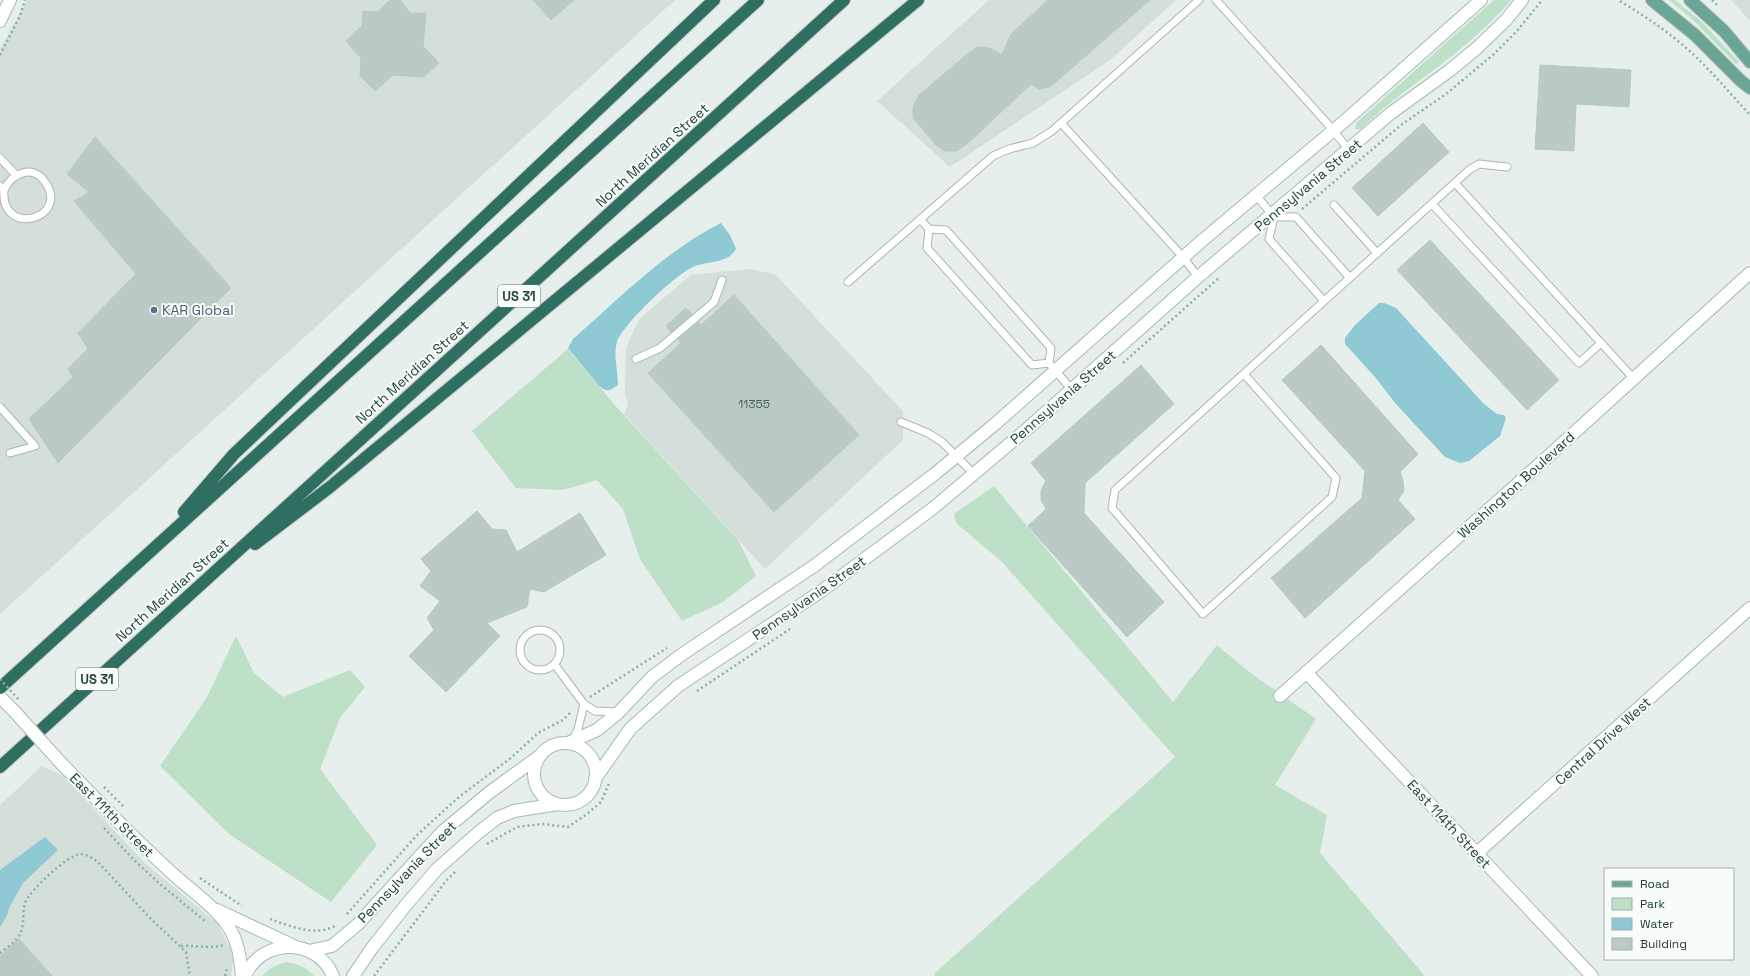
<svg xmlns="http://www.w3.org/2000/svg" width="1750" height="976" font-family="'Space Grotesk',sans-serif">
	<style>
		.built { fill: #d4dfda }
		.green { fill: #bfe0c8 }
		.water { fill: #8ec9d4 }
		.building { fill: #bbcac4; stroke: #b8c9c2 }
		.lines { fill: none; stroke-linecap: round; stroke-linejoin: round }
		.service-casing { stroke: #a8b8b2; stroke-width: 9 }
		.minor-casing { stroke: #a8b8b2; stroke-width: 14 }
		.tertiary-casing { stroke: #a8b8b2; stroke-width: 14 }
		.secondary-casing { stroke: #a4bbb3; stroke-width: 14 }
		.primary-casing { stroke: #c2cac8; stroke-width: 14 }
		.motorway-casing { stroke: #c2cac8; stroke-width: 14 }
		.path { stroke: #86b3a5; stroke-width: 2.5; stroke-dasharray: 2 3; stroke-linecap: butt }
		.service { stroke: #fff; stroke-width: 7 }
		.minor { stroke: #fff; stroke-width: 12 }
		.tertiary { stroke: #fff; stroke-width: 12 }
		.secondary { stroke: #fff; stroke-width: 12 }
		.primary { stroke: #6aa596; stroke-width: 12 }
		.motorway { stroke: #2f6f62; stroke-width: 12 }
		.minor-bridge-casing { stroke: #a8b8b2; stroke-width: 14; stroke-linecap: butt }
		.path-bridge { stroke: #86b3a5; stroke-width: 2.5; stroke-dasharray: 2 3; stroke-linecap: butt }
		.minor-bridge { stroke: #fff; stroke-width: 12 }
		.service-dot { fill: #5c6f8a; stroke: #f7fbf9; stroke-width: 1.5 }
		.labels { text-anchor: middle; dominant-baseline: central; stroke-width: 4; stroke-linejoin: round; paint-order: stroke }
		.number-label { font-size: 12px; fill: #4a645c }
		.shield { fill: #f7fbf9; stroke: #637a73; stroke-width: 1 }
		.shield-label { font-size: 13px; font-weight: bold; fill: #24423a }
		.street-label { font-size: 14px; fill: #24423a; stroke: #f7fbf9 }
		.service-label { font-size: 14px; fill: #4e5e75; stroke: #f7fbf9; text-anchor: start }
	</style>
	<rect width="100%" height="100%" fill="#e6efeb"/>
	<path class="built" d="M27,0H675L0,614V49Z
		M989,0H1176L1110,60L950,167L877,101Z
		M1731,0H1750V21Z
		M749,269L775,274L903,411V440L765,569L624,414L628,404L625,393L626,348L639,319L691,275Z
		M42,766L62,775L146,864L217,923L234,956L231,976H0V805Z"/>
	<path class="green" d="M1494,0H1511C1475,42 1438,66 1395,99C1383,108 1372,119 1361,129H1355L1356,123Z
		M1669,0H1675L1702,22L1739,62L1736,64L1692,19Z
		M568,349L613,403L738,540L756,576L723,602L682,621L640,559L623,509L597,480L563,490L516,488L472,431Z
		M994,486L1173,702L1217,645L1248,671L1316,719L1275,785L1327,815L1320,853L1425,976H935L934,974L1175,757L1002,562L956,523L954,514Z
		M236,636L254,673L283,697L350,670L365,687L340,718L320,769L377,845L331,902L229,834L160,766L207,697Z
		M286,962C298,964 307,967 314,976H262C269,968 276,965 286,962Z"/>
	<path class="water" d="M721,223L730,235L736,249C728,264 706,261 693,267C675,275 622,325 617,342C613,356 618,371 618,385L610,390H605L599,386L568,348L573,339C620,298 665,251 721,223Z
		M1379,303H1384L1396,308L1484,404L1497,414L1504,415L1506,418L1500,436L1469,461L1460,463L1445,457L1396,404L1375,377L1345,344V338L1355,325Z
		M45,837L58,850L23,883L9,908L7,916L0,927V870Z"/>
	<path class="building" d="M390,0H400L410,13H426L423,46L439,63L424,77L393,75L375,91L360,76L361,58L346,41L362,26L363,11L378,12Z
		M533,0H574L551,20Z
		M1048,0H1150L1050,87L1039,89L1031,84L968,143L957,151H945L937,146L913,118V107L919,95L970,52L978,47L990,48L1002,55L1011,34Z
		M1540,65L1631,70L1629,107L1576,104L1574,151L1535,149Z
		M1423,123L1449,152L1378,216L1352,188Z
		M95,137L231,288L58,463L29,419L73,377L68,369L88,349L78,333L136,274L74,201L89,192L67,174Z
		M1430,240L1559,380L1527,410L1397,270Z
		M734,295L859,435L774,512L648,373L681,343L678,339L699,322L701,325Z
		M686,308L692,314L671,332L666,326Z
		M1321,345L1418,454L1400,472L1403,481L1404,491L1398,500L1415,519L1305,618L1271,578L1362,498L1365,471L1282,380Z
		M1141,365L1174,404L1085,483L1084,513L1164,602L1127,637L1028,526L1046,509L1041,500V490L1046,481L1031,463Z
		M477,511L492,529L506,530L517,552L580,513L606,555L544,592L530,589L527,607L487,623L500,636L446,692L409,656L434,630L427,618L440,601L420,586L431,571L421,559Z
		M19,939L52,976H0V956Z"/>
	<g class="lines">
		<defs>
			<path id="service" d="M1216,0L1326,122L1349,150
				M1061,123L1183,257L1198,277
				M0,158L16,175
				M1455,183L1634,379
				M0,186L4,190C0,238 71,219 45,182C33,164 12,173 4,190
				M1256,195L1274,217H1296L1350,278
				M1432,204L1579,363L1601,343
				M1334,205L1377,253
				M1274,217L1269,239L1324,301
				M920,219L929,229L946,230L1051,348L1049,363L1072,390
				M929,229L927,248L1032,365L1049,363
				M848,282L993,156L1009,149L1033,143L1052,131L1199,0
				M636,359L660,348L714,302L722,280
				M1244,374L1336,478L1332,497L1203,614L1112,508L1115,490L1134,473L1469,170L1479,164L1507,167
				M0,407L35,446L10,453
				M901,422L928,433L942,442L974,474
				M520 650a20 20 0 1 1 40 0a20 20 0 1 1-40 0Z
				M555,665L584,704L595,711L617,712
				M573,740L578,729L584,704"/>
			<path id="minor" d="M1306,672L1592,976
				M1280,696L1543,461L1750,273
				M0,697L15,712
				M60,762C97,800 134,839 173,874C193,892 215,906 230,929C239,944 240,959 242,976
				M1477,853L1750,608
				M217,910L296,947"/>
			<path id="tertiary" d="M0,21L10,0"/>
			<path id="secondary" d="M534 774a31 31 0 1 1 62 0a31 31 0 1 1-62 0Z
				M568,743L597,730L619,712L652,677L681,655L814,566L936,473L995,424L1204,239L1347,119L1481,0
				M595,779L630,729L678,686L820,592L932,509L1026,430L1198,277L1391,113L1449,71L1477,48L1506,20L1522,0
				M309,951L332,946L358,924L442,832L490,792L541,755
				M245,976C261,938 317,937 333,976
				M353,976L372,948L406,905L437,869L479,832L497,818L514,811L558,804"/>
			<path id="primary" d="M1652,0L1695,35L1741,81L1750,88
				M1690,0L1724,31L1750,62"/>
			<path id="motorway" d="M184,512L234,454L714,0
				M255,544L330,487L918,0
				M0,688L758,0
				M0,767L844,0"/>
		</defs>
		<use href="#service" class="service-casing"/>
		<use href="#minor" class="minor-casing"/>
		<use href="#tertiary" class="tertiary-casing"/>
		<use href="#secondary" class="secondary-casing"/>
		<use href="#primary" class="primary-casing"/>
		<use href="#motorway" class="motorway-casing"/>
		<path class="path" d="M1712,0L1718,6
			M1620,1C1641,14 1660,26 1679,42C1705,63 1727,90 1750,115
			M0,55L20,16L25,0
			M1302,209L1401,125L1446,94L1494,54L1517,31L1542,0
			M1123,363L1220,277
			M697,691L790,629
			M590,697L667,648
			M104,787L125,808
			M104,828L134,860L160,884L206,922
			M487,844L517,827L542,824L568,827L587,814L601,802L610,781
			M200,878L242,906
			M347,914L418,834L459,797L512,757L538,733L563,720L571,712
			M270,919C290,926 315,937 335,926
			M181,946C196,945 209,949 224,945
			M0,953C6,948 17,941 20,934C25,924 22,913 25,903C29,891 68,855 80,854C86,854 92,858 97,861L151,919L186,952L190,976
			M225,976L227,967
			M374,976L446,881L456,871"/>
		<use href="#service" class="service"/>
		<use href="#minor" class="minor"/>
		<use href="#tertiary" class="tertiary"/>
		<use href="#secondary" class="secondary"/>
		<use href="#primary" class="primary"/>
		<use href="#motorway" class="motorway"/>
		<defs>
			<path id="minor-bridge" d="M15,712L60,762"/>
		</defs>
		<use href="#minor-bridge" class="minor-bridge-casing"/>
		<path class="path-bridge" d="M0,679L20,701"/>
		<use href="#minor-bridge" class="minor-bridge"/>
	</g>
	<circle class="service-dot" cx="154" cy="310" r="4"/>
	<g class="labels">
		<g class="number-label">
			<text x="754" y="404">11355</text>
		</g>
		<g class="shield">
			<rect x="498" y="285" width="42" height="22" rx="3"/>
			<rect x="76" y="668" width="42" height="22" rx="3"/>
		</g>
		<g class="shield-label">
			<text x="519" y="296">US 31</text>
			<text x="97" y="679">US 31</text>
		</g>
		<g class="street-label">
			<text transform="translate(652 155) rotate(-42)">North Meridian Street</text>
			<text transform="translate(1308 185) rotate(-40)">Pennsylvania Street</text>
			<text transform="translate(412 372) rotate(-42)">North Meridian Street</text>
			<text transform="translate(1063 397) rotate(-41)">Pennsylvania Street</text>
			<text transform="translate(1516 485) rotate(-42)">Washington Boulevard</text>
			<text transform="translate(172 590) rotate(-42)">North Meridian Street</text>
			<text transform="translate(809 598) rotate(-35)">Pennsylvania Street</text>
			<text transform="translate(1603 741) rotate(-42)">Central Drive West</text>
			<text transform="translate(112 815) rotate(45)">East 111th Street</text>
			<text transform="translate(1449 824) rotate(47)">East 114th Street</text>
			<text transform="translate(407 872) rotate(-46)">Pennsylvania Street</text>
		</g>
		<g class="service-label">
			<text x="162" y="310">KAR Global</text>
		</g>
	</g>
	<rect x="1604" y="868" width="130" height="92" fill="#f7fbf9" stroke="#a3b1ad"/>
	<rect x="1612" y="881" width="20" height="6" fill="#6aa596" stroke="#a3b1ad"/>
	<text x="1640" y="888" font-size="12" fill="#24423a">Road</text>
	<rect x="1612" y="898" width="20" height="12" fill="#bfe0c8" stroke="#a3b1ad"/>
	<text x="1640" y="908" font-size="12" fill="#24423a">Park</text>
	<rect x="1612" y="918" width="20" height="12" fill="#8ec9d4" stroke="#a3b1ad"/>
	<text x="1640" y="928" font-size="12" fill="#24423a">Water</text>
	<rect x="1612" y="938" width="20" height="12" fill="#bbcac4" stroke="#a3b1ad"/>
	<text x="1640" y="948" font-size="12" fill="#24423a">Building</text>
</svg>
